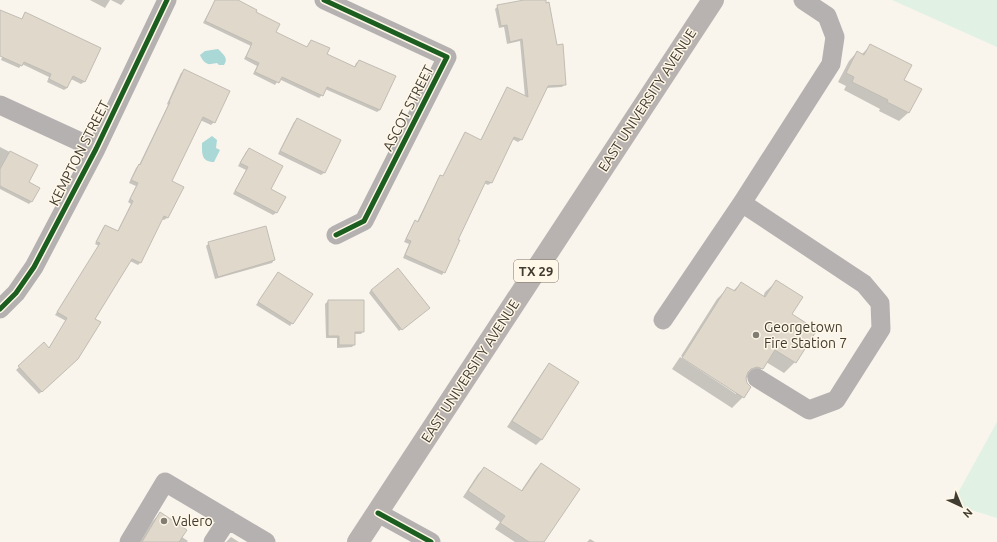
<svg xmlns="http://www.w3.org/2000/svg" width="997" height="542" font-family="Ubuntu,sans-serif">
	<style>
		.green { fill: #e1f1e4 }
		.water { fill: #aad8d6 }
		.shadow { fill: #0003 }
		.building { fill: #dfd8cb; stroke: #c1bdb5 }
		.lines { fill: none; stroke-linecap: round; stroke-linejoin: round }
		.minor { stroke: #b5b1b1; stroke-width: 19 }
		.major { stroke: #b8b3b1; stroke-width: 22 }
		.cycleway-casing { stroke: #fff7e7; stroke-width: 8 }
		.cycleway { stroke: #1b5e20; stroke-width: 5 }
		.poi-dot { fill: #817d73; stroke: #fff7e7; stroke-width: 1.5 }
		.labels { text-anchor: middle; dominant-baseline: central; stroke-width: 3; stroke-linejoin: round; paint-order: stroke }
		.shield { fill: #fff7e7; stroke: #7a7468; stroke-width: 1 }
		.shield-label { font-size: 13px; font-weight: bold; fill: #413c31 }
		.street-label { font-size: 14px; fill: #413c31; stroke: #fff7e7 }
		.poi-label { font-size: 14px; fill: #413c31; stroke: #fff7e7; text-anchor: start }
	</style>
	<rect width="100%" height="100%" fill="#f9f5ed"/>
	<path class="green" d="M892,0H997V47Z
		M997,422V518L952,504Z"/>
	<path class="water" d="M218,49C223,54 229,58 224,65H219L217,63C215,63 213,64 211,64C206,65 202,60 200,55L205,51Z
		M212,136L217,140L216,148L220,150L214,162C201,162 202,153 202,143Z"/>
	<path class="shadow" d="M90,0H110L105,8Z
		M111,0H125L121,5Z
		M215,0H235L255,13L275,33L306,48L309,43L311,41L326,54L354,68L356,63L359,61L380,110L377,112L325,89L322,95L319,98L279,79L275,85L253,74L257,66L244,59L251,46L203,23Z
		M529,0H545L565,84L562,87L546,88L521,140L518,142L512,139L491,183L488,185L484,183L457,240L444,272L442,275L403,258L409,244L404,242L413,224L415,221L417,222L438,179L441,176L443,177L463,136L465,133L480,141L505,91L507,88L525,97L520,41L507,44L504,27L499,28L495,9L498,6Z
		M0,11L21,20L25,13L100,48L84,82L81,84L71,79L67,88L64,90L47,82L49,77L22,64L19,68L1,60L3,55L0,53Z
		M871,45L903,80L920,89L908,113L899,121L879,111L880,109L844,90L846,86L838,82L849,61L857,52L862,54Z
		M184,71L214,122L211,125L200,120L171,182L182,187L167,218L164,220L162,219L140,263L138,265L130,261L94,319L77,359L39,394L16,370L44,344L48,349L66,321L55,315L99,246L95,244L103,228L105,226L117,232L131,204L128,202L136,186L129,183L136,168L139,165L168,105L167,104L181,73Z
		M297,120L340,141L324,173L321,175L278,154L294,122Z
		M0,147L37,166L28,183L39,188L31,202L29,204L0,189Z
		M249,149L270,189L284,197L276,213L273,215L233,194L246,170L238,166L246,152Z
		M209,243L274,260L272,263L215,279L206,246Z
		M278,273L312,295L290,326L256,305Z
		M776,282L791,314L795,362L784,373L766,362L762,368L751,379L745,377L743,397L732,408L672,369L680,357L736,394V391L681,356L717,299L728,288L733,291L741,283L763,297L765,292Z
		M371,290L426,310L399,331L369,293Z
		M328,301H363V331L361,334H354V345L352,347L337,348V338H326L325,304Z
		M549,364L542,439L536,445L507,427L544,370Z
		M541,464L543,542H515L495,529L500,522L463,497L478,474L484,468L521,491L535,470Z
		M160,513L182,537L188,541L187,542H139L152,522Z
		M231,537L239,542H226Z
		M590,539L595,542H587Z"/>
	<path class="building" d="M215,0H238L257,10L256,12L280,24L276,32L307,47L311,40L330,48L327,54L355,67L359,60L396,76L380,110L327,87L323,96L282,77L279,83L255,72L259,63L246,57L252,43L205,21Z
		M524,0H546V3L549,2L557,45L563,44L566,85L548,86L522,140L514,137L492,183L486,181L458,240H460L445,273L405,255L411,241L406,239L415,220L418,222L440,175L443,176L465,132L481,140L507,87L528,97L522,39L510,42L507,25L501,26L497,5Z
		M0,10L22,19L25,12L101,48L85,82L73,76L67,88L49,79L51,74L24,62L22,66L0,56Z
		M870,44L912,65L904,80L922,89L909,113L887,102L888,100L852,82L854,77L846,73L857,51L864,55Z
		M184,69L230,91L215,123L203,117L172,181L184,187L168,218L164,216L141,263L132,259L95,319L101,322L78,359L42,392L18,366L44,342L49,348L67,318L57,312L100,243L96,242L105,225L118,231L133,201L130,199L138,183L131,180L139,164L140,165L170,102H169Z
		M297,118L341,140L325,173L280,151Z
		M249,148L283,166L271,189L286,197L277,213L235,191L248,167L240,163Z
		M10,151L38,165L29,182L40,188L32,202L0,186V169Z
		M266,226L275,260L218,277L208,242Z
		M398,268L430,308L402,330L371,290Z
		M278,272L313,294L293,324L258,302Z
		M776,280L803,297L792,314L817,330L796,363L775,350L763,369L757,367L751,369L748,372L746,378L747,383L751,387L744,398L682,358L727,287L735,291L741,282L765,297Z
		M328,300H364V332H355V345H339V336H328Z
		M549,363L579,382L542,440L512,421Z
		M541,463L580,489L544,542H529L500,523L505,516L468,491L484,467L522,491Z
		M160,512L187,530L179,542H142Z"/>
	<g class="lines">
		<path class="minor" d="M324,0L447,57L364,221L336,235
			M0,105L96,149
			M742,203L864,284L880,303L881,329L836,400L809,410L757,378
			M0,309L16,293L34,267L96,149L167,0
			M663,320L742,203L831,64L835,37L827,16L803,0
			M378,513L431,542
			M129,542L165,482L266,542
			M213,542L228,519"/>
		<path class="major" d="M358,542L713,0"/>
		<defs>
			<path id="cycleway" d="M324,0L447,57L364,221L336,235
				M0,309L16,293L34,267L96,149L167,0
				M378,513L431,542"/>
		</defs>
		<use href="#cycleway" class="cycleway-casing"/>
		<use href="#cycleway" class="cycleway"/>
	</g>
	<g class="poi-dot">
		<circle cx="756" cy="335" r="4"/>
		<circle cx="164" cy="521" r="4"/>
	</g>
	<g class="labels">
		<rect class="shield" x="514" y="260" width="44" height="22" rx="3"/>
		<g class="shield-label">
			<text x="536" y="271">TX 29</text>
		</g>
		<g class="street-label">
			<text transform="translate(647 100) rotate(-57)">EAST UNIVERSITY AVENUE</text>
			<text transform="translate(408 108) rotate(-63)">ASCOT STREET</text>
			<text transform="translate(79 153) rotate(-63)">KEMPTON STREET</text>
			<text transform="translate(470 371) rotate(-57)">EAST UNIVERSITY AVENUE</text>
		</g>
		<g class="poi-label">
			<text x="764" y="327">Georgetown<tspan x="764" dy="16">Fire Station 7</tspan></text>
			<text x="172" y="521">Valero</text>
		</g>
	</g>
	<g transform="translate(961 506) rotate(136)" stroke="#fff7e7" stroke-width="3" paint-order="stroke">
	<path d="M0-3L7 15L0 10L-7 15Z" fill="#413c31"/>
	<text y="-6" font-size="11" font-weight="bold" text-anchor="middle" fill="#413c31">N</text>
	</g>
</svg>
